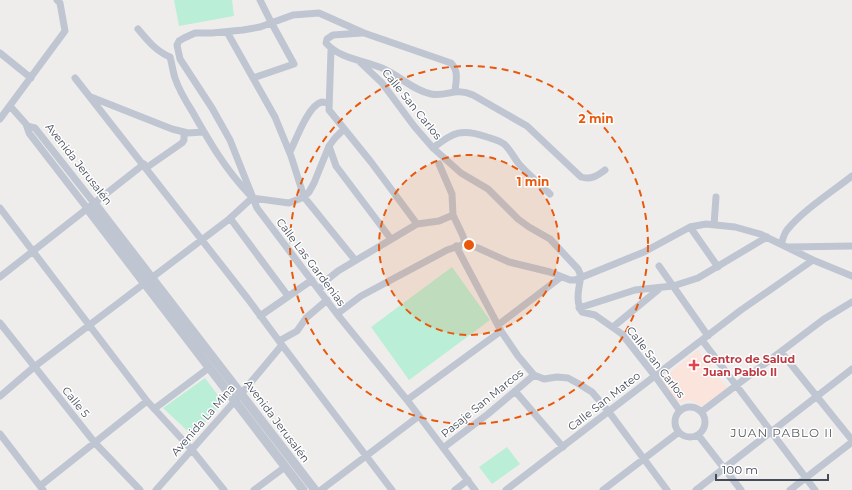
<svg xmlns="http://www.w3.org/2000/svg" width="852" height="490" font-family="Montserrat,sans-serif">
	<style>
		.medical { fill: #fae4db }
		.green { fill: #baeed7 }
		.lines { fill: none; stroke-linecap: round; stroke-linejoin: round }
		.minor { stroke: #bfc6d2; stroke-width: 7 }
		.tertiary { stroke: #bfc6d2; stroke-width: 9 }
		.ring { fill: none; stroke: #e8590c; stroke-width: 2; stroke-dasharray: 7 5 }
		.health-dot { fill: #e0444e; stroke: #fff; stroke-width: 1.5 }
		.labels { text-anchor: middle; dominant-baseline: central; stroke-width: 3; stroke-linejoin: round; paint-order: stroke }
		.street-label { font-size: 11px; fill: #454c59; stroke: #fff }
		.health-label { font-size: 11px; font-weight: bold; fill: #be3a42; stroke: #fff; text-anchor: start }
		.neighbourhood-label { font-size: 12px; letter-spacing: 1px; fill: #595b61; stroke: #fff }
		.centre { fill: #e8590c; stroke: #fff; stroke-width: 2 }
		.ring-label { font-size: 12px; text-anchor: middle; font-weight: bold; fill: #e8590c; stroke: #fff; stroke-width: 3; stroke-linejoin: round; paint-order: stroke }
	</style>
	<rect width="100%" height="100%" fill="#efedec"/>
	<path class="medical" d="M698,350L727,388L702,406L693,401L688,400L677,403L661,380Z"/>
	<path class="green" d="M174,0H232L234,16L179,26Z
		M452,267L490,320L409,380L371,327Z
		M205,378L223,402L193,436L163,408Z
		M507,447L520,464L492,484L479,467Z"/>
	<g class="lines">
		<path class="minor" d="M138,29C148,41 156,51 170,57
			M227,32L275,117L291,156L304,197L355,260
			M362,33L333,35L327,39L326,43C340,59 363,60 382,68C399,75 412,90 431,94C447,97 455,87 473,95L527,126L581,177C591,180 597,176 605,170
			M331,50L329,110L371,162L417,224
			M0,53L31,78
			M170,57C172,64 173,72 175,78C179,90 185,100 192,111C209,141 225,169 249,194
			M360,62L382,83L414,126L433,148L461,173L488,189L518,219L529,227L550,239L578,269L581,276C579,287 575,302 582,312L595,315L622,334L655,376L680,411
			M75,78L248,299L282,345L392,490
			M253,78L294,64L271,22L260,0
			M455,91C456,81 459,71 451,63L364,33L319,13L293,15L260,27L243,30L212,33H195L184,38L179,41L177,45L180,59L212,108L230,140L257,208L337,314L407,400L475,490
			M91,97L172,129L188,133L203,132
			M10,106L26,124L29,133L87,208
			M0,119L65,31L60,3L57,0
			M27,126L35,128L94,203
			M329,146L336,166L391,239
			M433,148C453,132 462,128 487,137C493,139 499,140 504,144C510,149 514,158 519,164C529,175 540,184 550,194
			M290,152C296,140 308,105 322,102C324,102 327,103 329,103
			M439,164L452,194L453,215L463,236L465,244
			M146,168L182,143L184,140V132
			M0,208L147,401L192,450L224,490
			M230,218L288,296
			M714,225L716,197
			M690,227L718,267
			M781,244C783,239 784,234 787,230C802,211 833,191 852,176
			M456,246L501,331L518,356L534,375L544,379L557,377L568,378L579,384L592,392L609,412L667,490
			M788,247L852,246
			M659,266L708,336
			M0,277L144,164
			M319,290L328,279L338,271L417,224L439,221L453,215
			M579,308L635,290L673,286L698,278L767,237
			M337,314L361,296L447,250L465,244L478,248L509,262L550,272L570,280H575L644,252L690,227L706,224L735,227L760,234L813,260L852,276
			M260,316L312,280
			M0,323L95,443L140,490
			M498,325L561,277
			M613,327L659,289
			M702,340L815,490
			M279,341L297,331L306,318L327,300
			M781,352L852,440
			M515,391L563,447
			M0,396L34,367L228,220L252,198L289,203L304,197L309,192L314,183L329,146L335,138L344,129
			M407,400L501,331
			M675 422a15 15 0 1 1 30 0a15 15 0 1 1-30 0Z
			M154,409L210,367
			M701,412L824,319L852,302
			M0,434L43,490
			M698,435L741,490
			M443,448L488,414L534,375
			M40,486L147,401
			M156,490L241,394L282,345
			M254,490L285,467
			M321,490L419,416
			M455,490L468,480
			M506,490L741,310L813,260
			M603,490L679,432
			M696,490L852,369
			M790,490L852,442"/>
		<path class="tertiary" d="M94,203L315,490
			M87,208L303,490"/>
	</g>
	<circle cx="469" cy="245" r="90" fill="#e8590c" fill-opacity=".12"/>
	<g class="ring">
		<circle cx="469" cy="245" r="90"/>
		<circle cx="469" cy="245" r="179"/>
	</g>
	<path class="health-dot" d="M692 359h4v4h4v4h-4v4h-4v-4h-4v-4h4z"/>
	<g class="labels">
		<g class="street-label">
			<text transform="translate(412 104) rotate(51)">Calle San Carlos</text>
			<text transform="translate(79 164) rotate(52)">Avenida Jerusalén</text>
			<text transform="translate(311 262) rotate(53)">Calle Las Gardenias</text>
			<text transform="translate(656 362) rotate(52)">Calle San Carlos</text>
			<text transform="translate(604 401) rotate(-38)">Calle San Mateo</text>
			<text transform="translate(76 402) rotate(51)">Calle 5</text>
			<text transform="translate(482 403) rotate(-39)">Pasaje San Marcos</text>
			<text transform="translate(203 420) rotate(-49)">Avenida La Mina</text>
			<text transform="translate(277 421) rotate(53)">Avenida Jerusalén</text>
		</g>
		<g class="health-label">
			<text x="703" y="359">Centro de Salud<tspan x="703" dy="13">Juan Pablo II</tspan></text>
		</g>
		<g class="neighbourhood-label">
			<text x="782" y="432">JUAN PABLO II</text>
		</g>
	</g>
	<circle cx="469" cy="245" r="6" class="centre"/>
	<g class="ring-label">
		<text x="596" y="123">2 min</text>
		<text x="533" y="186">1 min</text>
	</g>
	<path d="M716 474v6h112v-6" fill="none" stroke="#454c59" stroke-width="2"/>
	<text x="722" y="474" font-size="12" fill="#454c59" stroke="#ffffff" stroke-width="3" paint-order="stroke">100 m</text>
</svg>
